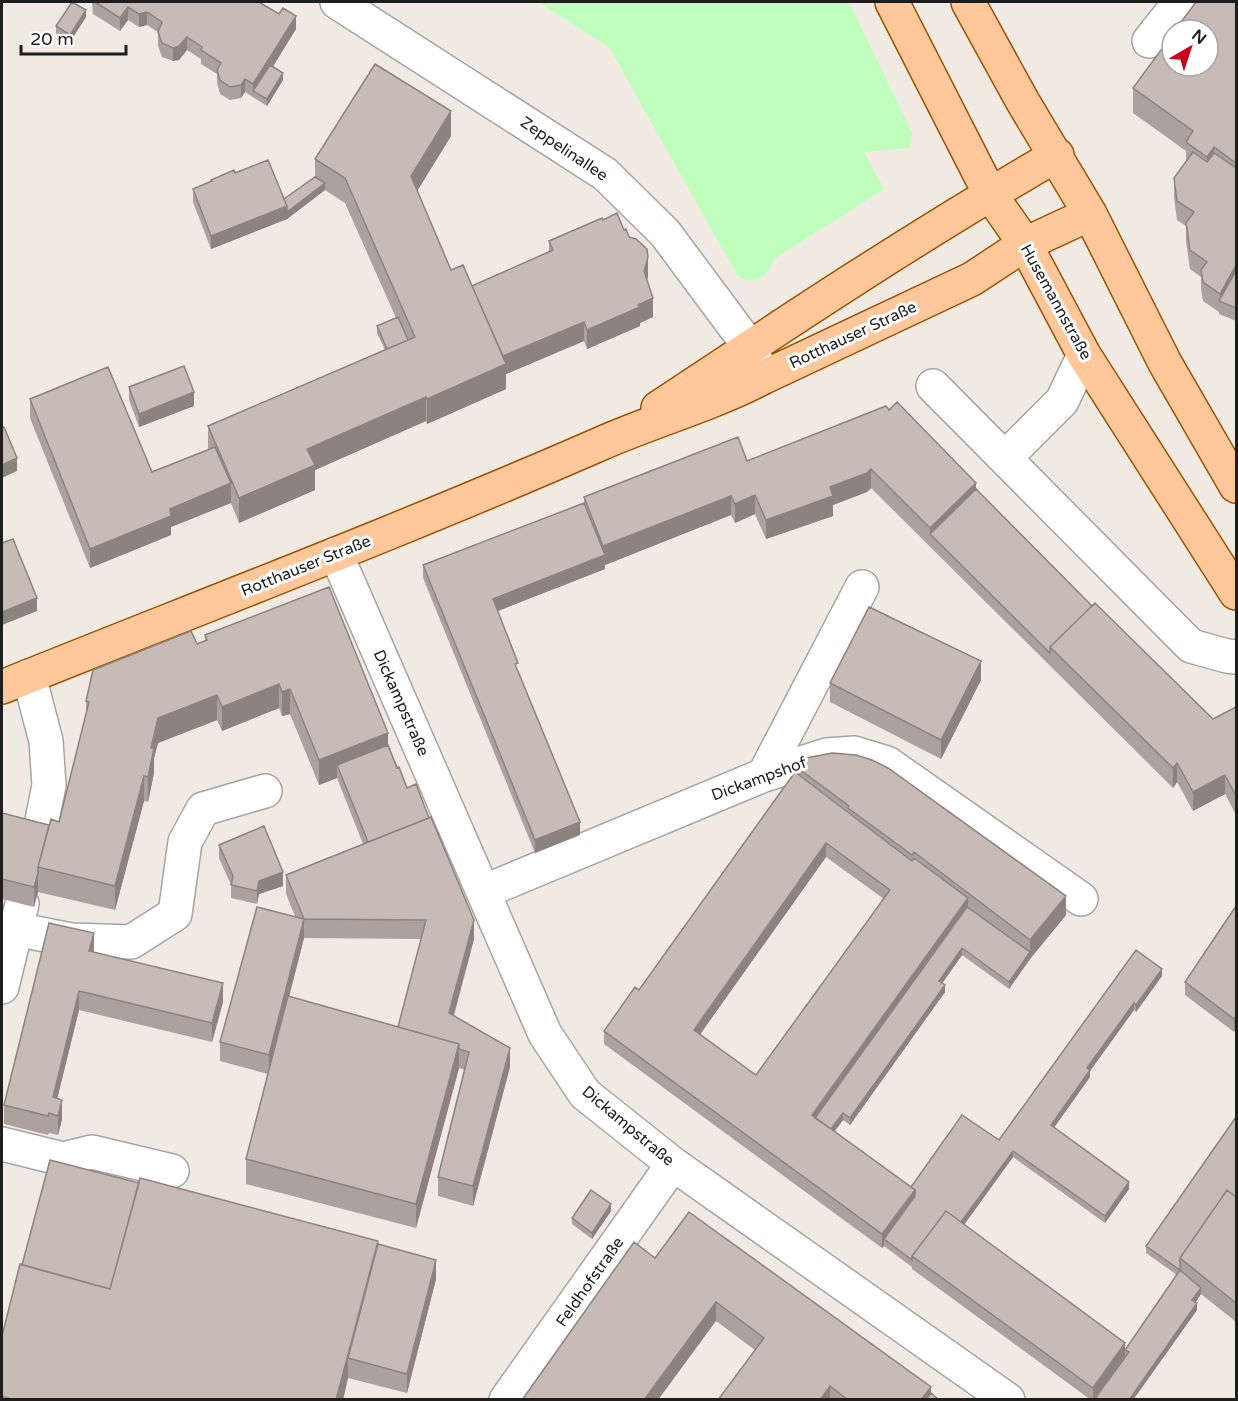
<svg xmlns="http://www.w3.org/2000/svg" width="1238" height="1401" font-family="'Varela Round',sans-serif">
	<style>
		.park { fill: #bffebc }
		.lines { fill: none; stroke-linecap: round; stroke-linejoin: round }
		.minor-casing { stroke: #a5a5a5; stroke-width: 36 }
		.major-casing { stroke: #995300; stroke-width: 36 }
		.minor { stroke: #fff; stroke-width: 33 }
		.major { stroke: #ffc79a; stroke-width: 33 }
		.wall { fill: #aca19d; fill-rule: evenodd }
		.shaded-wall { fill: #8c837f }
		.building { fill: #c8bbb6; stroke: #8c837f; stroke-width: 1.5; fill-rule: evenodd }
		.labels { text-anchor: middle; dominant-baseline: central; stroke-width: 6; stroke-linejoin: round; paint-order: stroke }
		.street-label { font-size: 16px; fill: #1e1e1e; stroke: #fff }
	</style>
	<rect width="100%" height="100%" fill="#f0eae3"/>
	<path class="park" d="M538,2H849L912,133L910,148L864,152L884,189L773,260C768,278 753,287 737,275L609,47Z"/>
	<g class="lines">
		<defs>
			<path id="minor" d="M337,2L605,174L665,233L749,346L762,373
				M1149,41L1180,2
				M933,386L1191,646L1227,656L1236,657
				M1005,458L1062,401L1084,355
				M336,554L545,1034L585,1094L673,1164L1008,1400
				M29,676L46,741L49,785L38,841
				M764,775L862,587
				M483,892L764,775L827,755L854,753L887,763L1081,899
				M15,929L71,940L131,942L175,914L185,842L203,809L265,791
				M2,987L22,904
				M2,1144L63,1159L92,1152L172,1171
				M506,1400L673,1164"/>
			<path id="major" d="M892,2L990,194L1025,244L1084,355L1236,593
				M968,2L1023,102L1090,214L1165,363L1236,486
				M658,408C789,321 920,234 1057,155
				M2,687C201,607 403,530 600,444C654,420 711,405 764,377L972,279L1025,244L1090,214"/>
		</defs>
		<use href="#minor" class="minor-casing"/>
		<use href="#major" class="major-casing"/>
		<use href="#minor" class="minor"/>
		<use href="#major" class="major"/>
	</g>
	<path class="wall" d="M92,2H259L296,29L273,67L283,80L267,106L245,92L241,98L230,100L220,94L217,83V74L201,64V59L187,50L179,60L173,61L162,57L158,46V32L147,25L139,27L128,20L120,31L93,14Z
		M1236,2V321L1219,314V312L1203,301L1201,289V277L1190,269L1186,242V226L1177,220L1174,198V178L1186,162V151L1133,113V88Z
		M86,17L70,42L56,33V26Z
		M451,136L417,191L451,270L472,286L549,252V241L603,220L624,230L629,237L648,276L647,280L653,317L640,323V326L587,349L584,341L506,374V389L427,424L426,421L315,470V490L239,523L231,503L171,527V535L90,568L30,418V399L152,472L208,450V426L385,350L377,333V326L396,318L345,203L325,190L287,219L211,249L193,202V189L211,181V180L235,173L284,199L315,177V159Z
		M129,387L194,406L139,427L129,400Z
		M889,410L976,489L1092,606L1213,719L1236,707V815L1225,794L1193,811L1177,782L1173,788L871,488L867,492L833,505V516L766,539L755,514L735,523L731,515L605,565V569L497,611L518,672L580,835L535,853L423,578V565L584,503V497L747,461Z
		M205,635L388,745L474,939L454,1016L510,1067L473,1206L438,1196V1177L465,1070L459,1068L416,1228L246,1184V1159L268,1074L220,1061V1042L295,916L286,894V875L363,844L337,778L319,785L290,714L282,716L279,708L222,731L217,720L158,743L154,758V773L148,802L144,801L115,910L38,892L34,907L2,899V813L49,825L59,822L86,716V701L197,644L205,641ZM304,938L421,939L398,1027L289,997Z
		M981,680L941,759L830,702V683Z
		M795,766L1066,915L1030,959L1009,989L962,955L942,983L945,992L850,1125L843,1120L834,1132L911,1187L999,1140L1136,950L1162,976L1136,1012L1134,1010L1090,1071V1077L1054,1127L1129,1189L1105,1223L1013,1157L964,1225L1125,1350L1177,1275L1146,1253V1246L1236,1117V1322L1201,1294L1196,1302L1197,1310L1133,1400H1096V1397L1125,1357V1356L1094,1400H1091L912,1269V1267L884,1246L882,1248L604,1044V1031L639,990L795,772ZM826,857L884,899L756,1075L700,1034Z
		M219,845L283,886L259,894L257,904L231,898V885L219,858Z
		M1236,906L1234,1032L1185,995V982Z
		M94,952L223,1002L212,1042L79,1010L57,1098L62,1119L58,1135L49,1133L48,1135L4,1124V1105Z
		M611,1211L592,1239L572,1224V1218Z
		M378,1246L436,1279L407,1393L348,1378L343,1400H2V1336Z
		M655,1258L931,1393L939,1400H718L755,1350L716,1321Z"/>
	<path class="shaded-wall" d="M128,7V20L120,31V18Z
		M86,10V17L70,42V35Z
		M147,12V25L139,27V14Z
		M296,16V29L256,93L253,91V84Z
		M187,37V50L179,60L173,61V48Z
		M283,73V80L267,106V99Z
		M245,79V92L241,98V85Z
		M451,111V136L411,201V176Z
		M1214,147V172L1207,182V157Z
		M325,183V190L287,219L211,249V236Z
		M648,257V276L644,290V271Z
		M1236,265V284L1220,301V294Z
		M653,298V317L640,323V326L587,349V330Z
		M584,322V341L506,374V389L427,424V399L500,357Z
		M194,392V406L139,427V414Z
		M426,397V421L315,470V490L239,523V498L307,449Z
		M17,458V471L2,478V465Z
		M871,469V488L867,492L833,505V516L766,539V520L830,487Z
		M231,483V503L171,527V535L90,568V549L170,509Z
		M976,483V502L930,534V528Z
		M755,495V514L735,523V504Z
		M731,496V515L605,565V569L493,613V599L603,556V546Z
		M37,598V611L2,625V612Z
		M981,661V680L941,759V740Z
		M279,684V708L222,731V707Z
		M290,689V714L282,716V692Z
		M217,695V720L158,743L154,758V773L148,802V777L151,748L158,718Z
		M388,733V758L337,765V778L319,785V760Z
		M1177,763V782L1173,788V768Z
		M1225,775V794L1193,811V792Z
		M144,776V801L115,910V886Z
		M580,822V835L535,853V840Z
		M826,843V857L694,1043V1030Z
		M283,872V886L259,894L257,904V891L259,881Z
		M38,873V892L34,907V887Z
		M1066,896V915L1030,959V940Z
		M968,898V911L815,1124L812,1115Z
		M304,919V938L269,1074V1055Z
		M474,920V939L449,1032V1013Z
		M94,933V952L89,951Z
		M962,948V955L939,988V981Z
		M1030,952V959L1009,989V982Z
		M1162,969V976L1136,1012V1005Z
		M223,983V1002L212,1042V1023Z
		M945,985V992L850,1125V1118Z
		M79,991V1010L53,1116V1097Z
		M1134,1003V1010L1090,1071V1077L1051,1132V1125L1087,1068Z
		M1236,1016V1029L1234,1032V1019Z
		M459,1044V1068L416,1228V1204Z
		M510,1048V1067L473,1206V1186Z
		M62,1100V1119L58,1135V1116Z
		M843,1113V1120L828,1140V1133Z
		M1013,1151V1157L958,1233V1226Z
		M1129,1182V1189L1105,1223V1216Z
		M915,1190V1203L884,1239V1246L882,1248V1234Z
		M611,1204V1211L592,1239V1233Z
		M378,1241V1265L348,1358V1378L343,1400H336Z
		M436,1260V1279L407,1393V1374Z
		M1201,1288V1294L1192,1307V1300Z
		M716,1302V1321L658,1400H644Z
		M1197,1303V1310L1133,1400H1129Z
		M1125,1343V1356L1094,1400H1093V1388Z
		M830,1386V1400H820Z
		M931,1387V1400H921Z"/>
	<path class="building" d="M72,2L86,10L70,35L56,26Z
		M95,2H259L279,14L283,8L296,16L253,84L245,79L241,85L230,87L220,80L217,70L221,63L201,50L202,47L187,37L179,46L173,48L162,43L158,32L162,22L147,12L139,14L128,7L120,18Z
		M1196,2H1236V163L1214,147L1207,157L1186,142L1193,131L1133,88L1172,35V66H1208V30H1175Z
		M375,64L451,111L411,176L451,270L463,265L506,364L427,399L426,397L307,449L315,465L239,498L208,426L415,337L345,178L315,159Z
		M270,65L283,73L267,99L253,91Z
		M1193,152L1207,162L1214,153L1236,168V265L1220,294L1203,282L1201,270L1207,262L1190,250L1186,223L1194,212L1177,201L1174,178Z
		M268,160L287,206L211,236L193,189L212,181L211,180L234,170L235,173Z
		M315,177L325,183L287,212V206L284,199Z
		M617,213L624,230L626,229L629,237L636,239L647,249L648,257L644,271L653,298L638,305L640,307L587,330L584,322L503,356L472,286L553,250L549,241L602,218L603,220Z
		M1236,271V308L1219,301Z
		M398,317L408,340L387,349L377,326Z
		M184,366L194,392L139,414L129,387Z
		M108,367L152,472L215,447L231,483L170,509L171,516L90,549L30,399Z
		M897,402L976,483L930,528L871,469L867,473L830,487L833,496L766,520L755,495L735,504L731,496L603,546L584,497L738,437L747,461L886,406L889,410Z
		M4,427L17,458L2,465V429Z
		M976,489L1092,606L1050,647V653L930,534Z
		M584,503L605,555L493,599L518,663L515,664L580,822L535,840L423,565Z
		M13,539L37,598L2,612V543Z
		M329,587L388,733L319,760L290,689L282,692L279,684L222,707L217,695L158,718L151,748H154L148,777L144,776L115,886L38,867L51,819L59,822L89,702L86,701L93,670L191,631L197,644L207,640L205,635Z
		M1095,603L1213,719L1236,707V796L1225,775L1193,792L1177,763L1173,768L1050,647Z
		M869,607L981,661L941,740L830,683Z
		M388,745L397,768L399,767L407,788L416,784L429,818L368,842L337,765Z
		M832,753L856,755L872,760L888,768L1066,896L1030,940L914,852L912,855L848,808L849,806L795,766L801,759Z
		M795,772L912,861L914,858L968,898L812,1115L915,1190L882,1234L604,1031L635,987L639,990ZM826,843L890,890L756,1075L694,1030Z
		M2,813L49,825L38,867V873L34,887L2,879Z
		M431,817L474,920L449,1013L510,1048L473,1186L438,1177L469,1052L459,1049V1044L398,1027L426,920L304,919L286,875Z
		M264,826L283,872L259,881L257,891L231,885L233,876L219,845Z
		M1236,906V1016L1234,1019L1185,982Z
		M257,907L304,919L269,1055L220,1042Z
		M967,907L1030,952L1009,982L962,948L939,981L945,985L850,1118L843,1113L831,1129L815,1118Z
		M49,923L94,933L89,951L223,983L212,1023L79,991L53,1097L62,1100L58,1116L49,1113L48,1116L4,1105Z
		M1136,950L1162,969L1136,1005L1134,1003L1087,1068L1090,1070L1051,1125L1129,1182L1105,1216L1013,1151L961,1222L946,1211L912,1256V1260L884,1239L915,1196V1190L911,1187L962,1115L999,1140Z
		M288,996L459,1044L416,1204L246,1159Z
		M1236,1117V1197L1227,1190L1180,1258V1270L1146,1246Z
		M50,1160L139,1183L110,1289L22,1265Z
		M140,1178L378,1241L336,1400H14L2,1396V1336L20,1264L110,1289Z
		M591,1190L611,1204L592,1233L572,1218Z
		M1227,1190L1236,1197V1303L1180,1258Z
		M946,1211L1125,1343L1093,1388L912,1256Z
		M689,1212L931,1387L921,1400H848L830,1386L820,1400H718L764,1338L716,1302L644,1400H522L634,1242L655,1258Z
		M378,1244L436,1260L407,1374L348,1358Z
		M1180,1270L1201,1288L1192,1300L1197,1303L1129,1400H1099L1096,1397L1129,1352L1125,1350Z
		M931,1393L939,1400H926Z"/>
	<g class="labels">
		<g class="street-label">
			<text transform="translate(564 149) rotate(34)">Zeppelinallee</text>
			<text transform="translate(1056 302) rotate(61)">Husemannstraße</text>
			<text transform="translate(853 335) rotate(-25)">Rotthauser Straße</text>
			<text transform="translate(306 566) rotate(-22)">Rotthauser Straße</text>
			<text transform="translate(401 703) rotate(66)">Dickampstraße</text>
			<text transform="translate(759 779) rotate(-20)">Dickampshof</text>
			<text transform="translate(628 1126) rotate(40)">Dickampstraße</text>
			<text transform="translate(590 1282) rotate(-55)">Feldhofstraße</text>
		</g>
	</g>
	<rect width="1238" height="1401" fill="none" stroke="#1e1e1e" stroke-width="6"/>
	<g transform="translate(1190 48) rotate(39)"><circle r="28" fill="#ffffff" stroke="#a5a5a5" stroke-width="1.5"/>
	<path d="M0-4.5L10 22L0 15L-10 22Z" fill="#cd0019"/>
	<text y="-9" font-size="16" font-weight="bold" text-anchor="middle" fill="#1e1e1e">N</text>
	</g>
	<path d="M21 45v9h105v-9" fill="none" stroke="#1e1e1e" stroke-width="3"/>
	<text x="30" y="45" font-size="18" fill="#1e1e1e" stroke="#ffffff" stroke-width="4.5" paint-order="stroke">20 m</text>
</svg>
